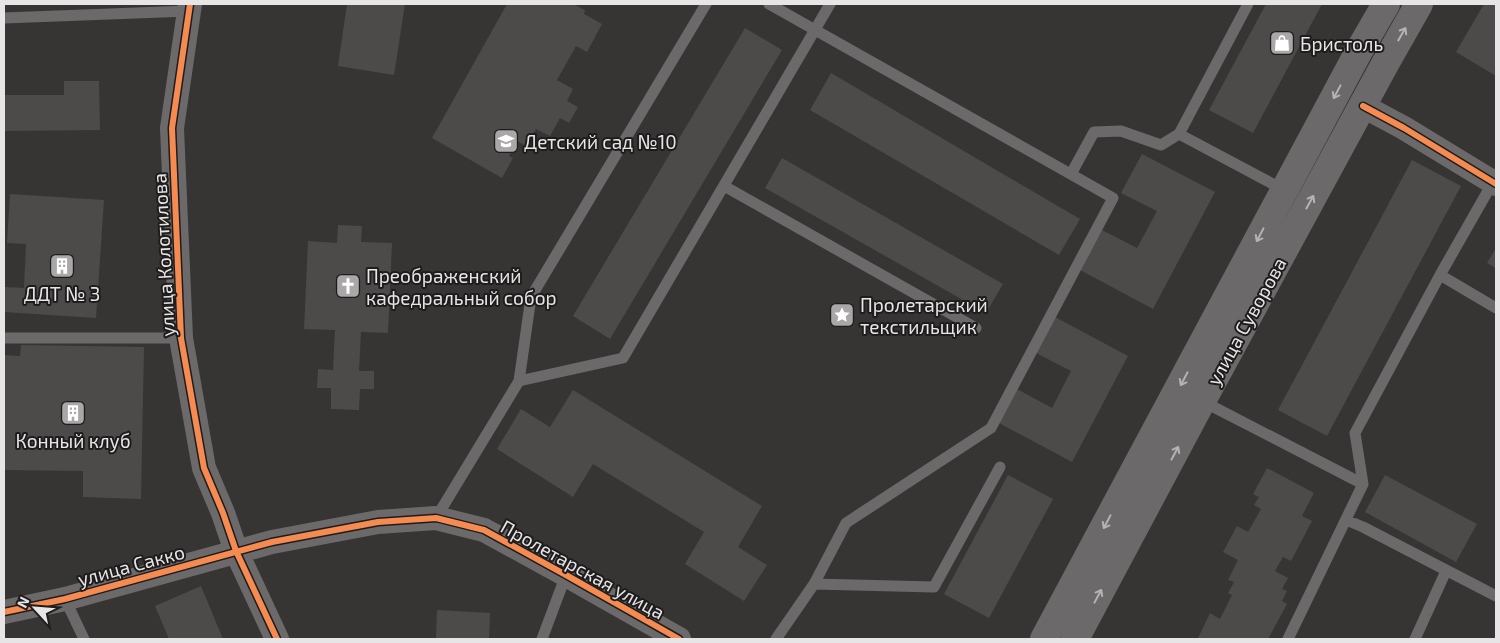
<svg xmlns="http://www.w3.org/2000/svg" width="1500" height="643" font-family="'Exo 2',sans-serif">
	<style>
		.building { fill: #4c4b4a }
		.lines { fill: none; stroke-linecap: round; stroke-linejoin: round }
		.lane { stroke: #6b6969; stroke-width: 11 }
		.street { stroke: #6b6969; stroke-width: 24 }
		.secondary { stroke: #6b6969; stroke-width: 28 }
		.cycleway-casing { stroke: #1e1c1c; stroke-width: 9 }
		.cycleway { stroke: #f68b52; stroke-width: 6 }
		.oneway { stroke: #b5b3b3 }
		.labels { text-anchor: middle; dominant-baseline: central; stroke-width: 4; stroke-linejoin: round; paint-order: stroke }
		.poi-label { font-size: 19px; fill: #e7e5e5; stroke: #1e1c1c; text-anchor: start }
		.street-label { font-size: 19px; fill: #e7e5e5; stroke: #1e1c1c }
	</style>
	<rect width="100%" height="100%" fill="#363534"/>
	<path class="building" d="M347,4H405L394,75L338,66Z
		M507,4H573L585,10L584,14L602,24L587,52L576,46L557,80L573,89L567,101L578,107L569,123L560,118L550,136L536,129L526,146L517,141L509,156L513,158L502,178L432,138Z
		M1266,4H1322L1253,133L1209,110Z
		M1484,4H1496V76L1456,52Z
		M745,28L782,50L610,339L573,316Z
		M831,73L1080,219L1059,255L810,110Z
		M64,81H99L100,130L4,131V95H64Z
		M1142,154L1215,192L1153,309L1080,270L1102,230L1137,248L1157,211L1121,193Z
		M782,158L1003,284L986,313L765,188Z
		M1412,160L1461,186L1327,436L1278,410Z
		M10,194L104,200L96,318L4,312V287L24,288L26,244L7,243Z
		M338,225L362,226L361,242L392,243L388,333L361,332L359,371H374V389H360L359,410L331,409V388H317L318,369L333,370L335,330L304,329L308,241L337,243Z
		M1496,248V268L1487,263Z
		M1055,317L1128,356L1072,462L999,423L1017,389L1052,408L1071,371L1036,353Z
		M21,345L144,347L141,499L83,497V471L4,470V355L20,356Z
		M573,390L762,506L738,547L767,565L744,601L685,564L704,532L593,464L573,497L497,449L521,409L550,427Z
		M1267,468L1314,493L1302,516L1312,521L1291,561L1283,557L1275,571L1288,578L1282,589L1287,591L1282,601L1287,604L1268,639H1201L1198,638L1210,613L1220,619L1232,595L1228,593L1234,582L1228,580L1238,560L1223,552L1237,526L1248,532L1261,509L1254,505L1259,497L1253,494Z
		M1008,475L1053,499L989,618L944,594Z
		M1385,475L1477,524L1456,562L1365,512Z
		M201,586L223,639H169L155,606Z
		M437,610L490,613L489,639H436Z"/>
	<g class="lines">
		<path class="lane" d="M769,4L1113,198L991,428L846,523L814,584
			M1248,4L1179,134L1284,190
			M4,18L189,11
			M1071,174L1094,132L1121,131L1161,145L1179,134
			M724,186L976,328
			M1440,275L1496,308
			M4,338H181
			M519,381L623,358L830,4
			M1202,401L1363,484L1288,639
			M1363,484L1355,433L1440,275L1493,182
			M436,518L519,381L531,297L706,4
			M1346,520L1363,527L1496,596
			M65,599L84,639
			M542,639L566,575
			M776,639L814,584L934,587L1000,467
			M1415,639L1446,571"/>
		<path class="street" d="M190,4L172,128L181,338L204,468L223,513L236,551L277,639
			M1363,106L1404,128L1496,184
			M4,612L65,599L272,542L378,522L436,518L484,530L566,575L679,639"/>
		<path class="secondary" d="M1044,639L1360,49L1386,4
			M1075,639L1202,401L1385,64L1419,4"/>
		<defs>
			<path id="cycleway" d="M190,4L172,128L181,338L204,468L223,513L236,551L277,639
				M1363,106L1404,128L1496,184
				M4,612L65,599L272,542L378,522L436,518L484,530L566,575L679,639"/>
		</defs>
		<use href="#cycleway" class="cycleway-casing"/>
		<use href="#cycleway" class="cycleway"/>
	</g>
	<defs><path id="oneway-shaft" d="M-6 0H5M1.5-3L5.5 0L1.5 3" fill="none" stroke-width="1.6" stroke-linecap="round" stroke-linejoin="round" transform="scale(1.25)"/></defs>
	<g class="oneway">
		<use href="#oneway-shaft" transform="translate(1402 34) rotate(-60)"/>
		<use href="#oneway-shaft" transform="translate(1337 92) rotate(118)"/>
		<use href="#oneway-shaft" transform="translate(1310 202) rotate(-61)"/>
		<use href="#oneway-shaft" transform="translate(1260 235) rotate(118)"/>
		<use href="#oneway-shaft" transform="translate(1184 379) rotate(118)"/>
		<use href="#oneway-shaft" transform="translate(1175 453) rotate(-62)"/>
		<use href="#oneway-shaft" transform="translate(1107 522) rotate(118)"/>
		<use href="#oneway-shaft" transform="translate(1098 596) rotate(-62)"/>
	</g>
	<defs>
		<symbol id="shop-square" viewBox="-11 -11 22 22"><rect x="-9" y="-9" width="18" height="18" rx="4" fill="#a9a7a7" stroke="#1e1c1c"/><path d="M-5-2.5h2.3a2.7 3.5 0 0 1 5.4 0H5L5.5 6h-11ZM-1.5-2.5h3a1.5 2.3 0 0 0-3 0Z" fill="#fff"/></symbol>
		<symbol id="school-square" viewBox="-11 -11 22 22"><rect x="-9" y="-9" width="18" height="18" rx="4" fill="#a9a7a7" stroke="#1e1c1c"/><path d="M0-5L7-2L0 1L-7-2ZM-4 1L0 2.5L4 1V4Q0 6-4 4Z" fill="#fff"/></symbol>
		<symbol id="building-square" viewBox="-11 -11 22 22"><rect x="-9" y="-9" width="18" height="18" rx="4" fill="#a9a7a7" stroke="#1e1c1c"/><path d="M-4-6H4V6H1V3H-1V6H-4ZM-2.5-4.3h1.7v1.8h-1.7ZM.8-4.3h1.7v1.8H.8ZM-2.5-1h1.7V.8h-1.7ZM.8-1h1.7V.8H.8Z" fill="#fff"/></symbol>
		<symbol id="church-square" viewBox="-11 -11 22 22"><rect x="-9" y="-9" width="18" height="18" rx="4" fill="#a9a7a7" stroke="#1e1c1c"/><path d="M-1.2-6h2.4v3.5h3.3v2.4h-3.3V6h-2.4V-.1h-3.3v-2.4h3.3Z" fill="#fff"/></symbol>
		<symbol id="sight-square" viewBox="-11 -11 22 22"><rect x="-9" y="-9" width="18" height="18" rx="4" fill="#a9a7a7" stroke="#1e1c1c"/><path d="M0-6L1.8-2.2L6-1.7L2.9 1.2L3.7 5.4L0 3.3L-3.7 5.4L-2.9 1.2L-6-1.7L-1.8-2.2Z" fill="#fff"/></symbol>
	</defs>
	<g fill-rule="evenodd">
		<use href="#shop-square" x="1268" y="29" width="28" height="28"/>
		<use href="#school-square" x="492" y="127" width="28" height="28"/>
		<use href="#building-square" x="48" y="252" width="28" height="28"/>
		<use href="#church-square" x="334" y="272" width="28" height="28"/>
		<use href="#sight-square" x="828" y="301" width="28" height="28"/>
		<use href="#building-square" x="59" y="399" width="28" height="28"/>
	</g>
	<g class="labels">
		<g class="poi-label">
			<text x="1300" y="43">Бристоль</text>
			<text x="524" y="141">Детский сад №10</text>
			<text x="366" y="275">Преображенский<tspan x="366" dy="22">кафедральный собор</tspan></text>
			<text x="62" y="293" text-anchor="middle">ДДТ № 3</text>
			<text x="860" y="304">Пролетарский<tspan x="860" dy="22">текстильщик</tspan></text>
			<text x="73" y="440" text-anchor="middle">Конный клуб</text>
		</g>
		<g class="street-label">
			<text transform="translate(163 255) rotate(-93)">улица Колотилова</text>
			<text transform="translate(1246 321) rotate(-61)">улица Суворова</text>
			<text transform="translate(131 565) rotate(-15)">улица Сакко</text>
			<text transform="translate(583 569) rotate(29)">Пролетарская улица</text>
		</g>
	</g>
	<rect width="1500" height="643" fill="none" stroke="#e7e5e5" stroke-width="10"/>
	<g transform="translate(35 608) rotate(296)" stroke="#1e1c1c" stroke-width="4" paint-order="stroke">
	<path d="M0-4L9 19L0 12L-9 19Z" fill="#e7e5e5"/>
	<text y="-8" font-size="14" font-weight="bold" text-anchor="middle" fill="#e7e5e5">N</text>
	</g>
</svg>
